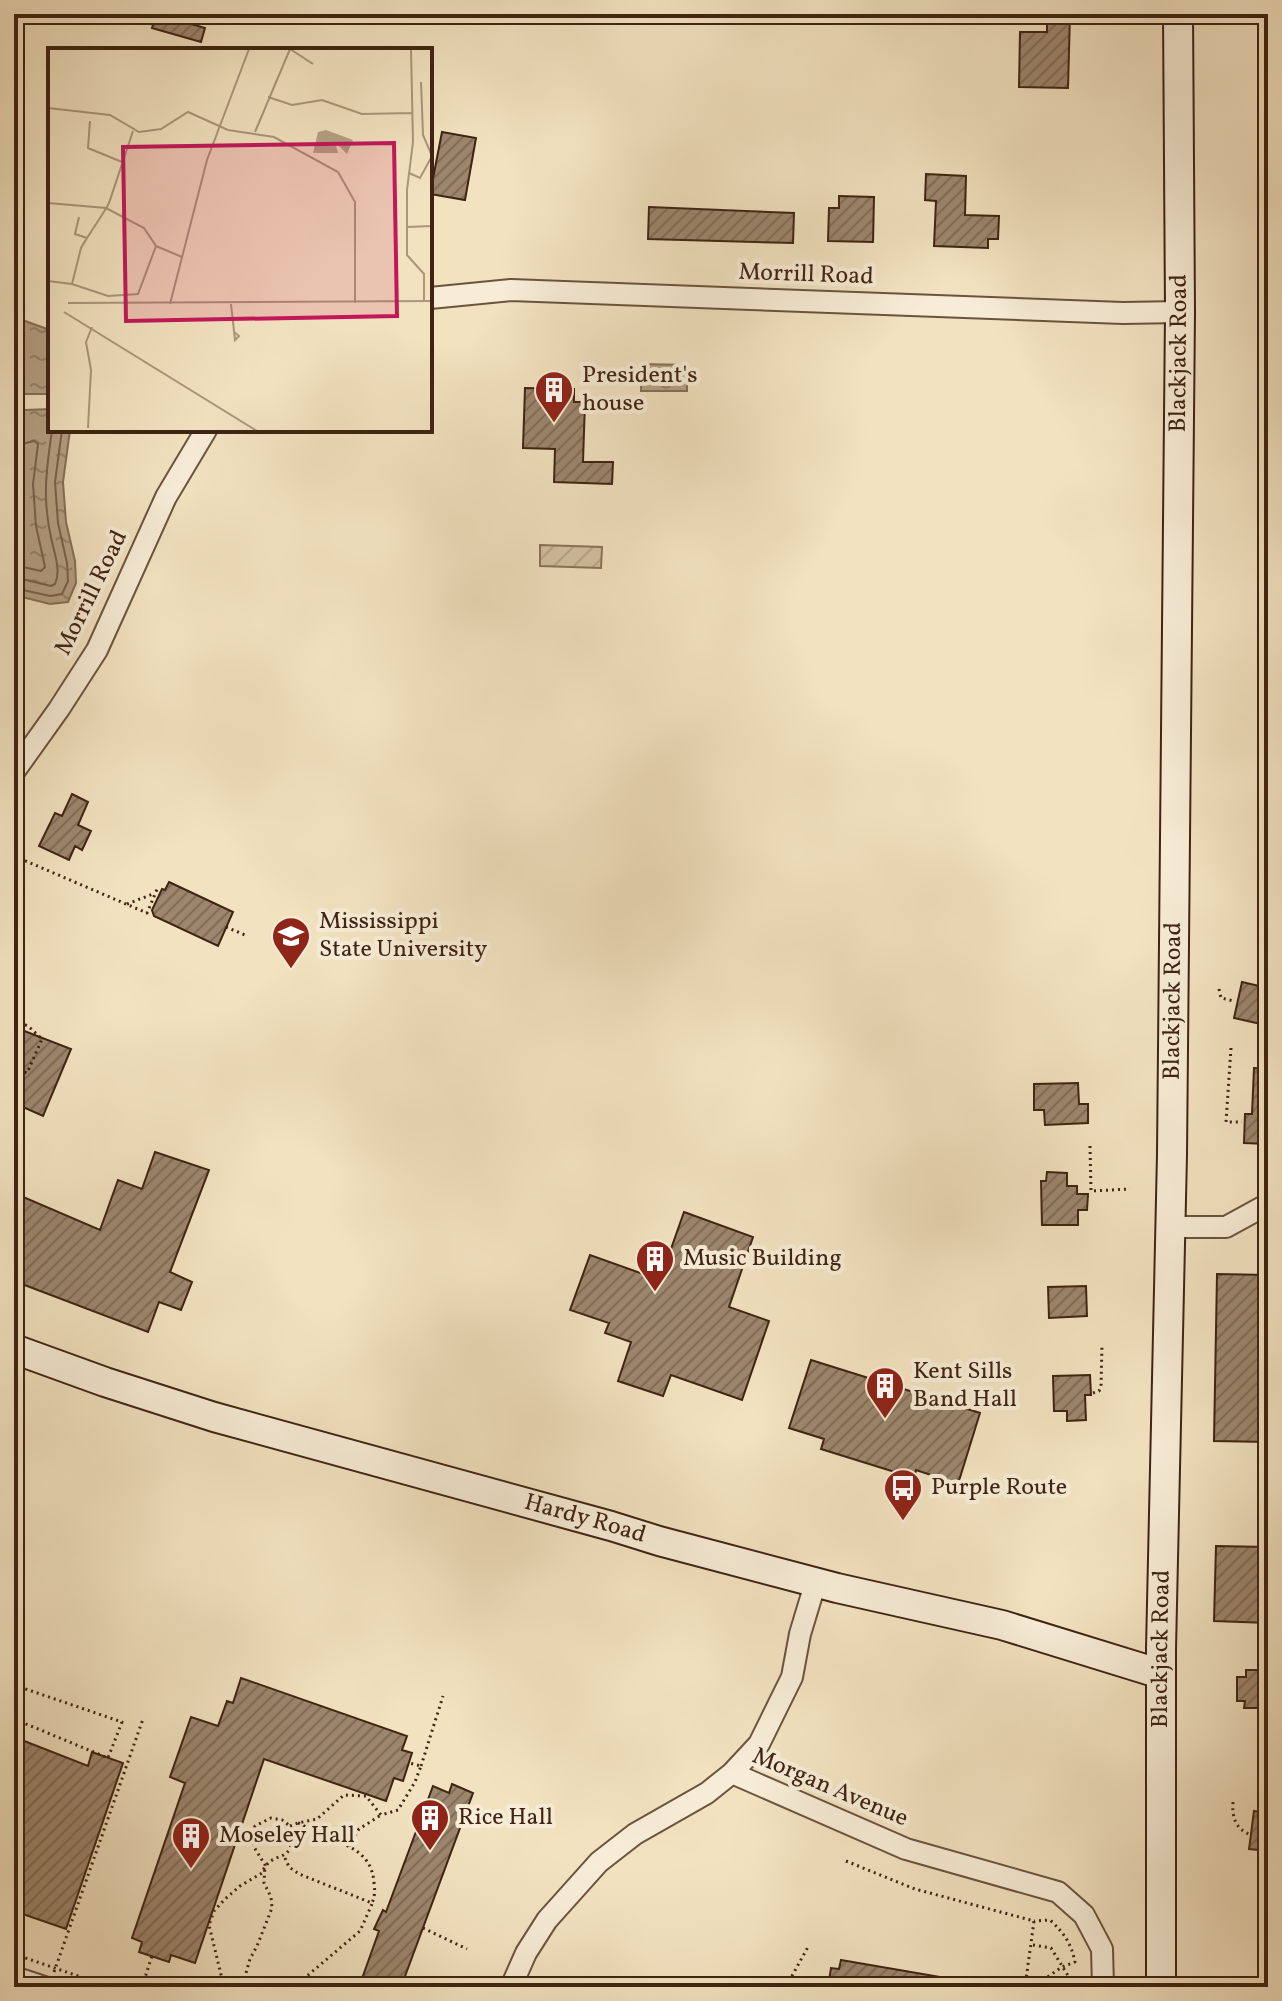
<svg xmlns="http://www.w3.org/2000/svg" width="1282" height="2001" font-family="Vollkorn,serif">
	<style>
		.garden { fill: url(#garden-furrows); stroke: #8a725b; stroke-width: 2 }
		.water { fill: url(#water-ripples); stroke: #866f57; stroke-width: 2 }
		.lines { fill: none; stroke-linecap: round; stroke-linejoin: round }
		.shore { stroke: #7a624c; stroke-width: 2 }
		.building { fill: url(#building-hatch); stroke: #3f2313; stroke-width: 2 }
		.street-casing { stroke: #6c533e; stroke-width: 24 }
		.secondary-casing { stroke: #3f2313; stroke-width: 32 }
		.path { stroke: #3f2313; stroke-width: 3; stroke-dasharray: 2 4; stroke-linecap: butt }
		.street { stroke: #f7ecd6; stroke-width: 20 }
		.secondary { stroke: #f7ecd6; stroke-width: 28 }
		.labels { text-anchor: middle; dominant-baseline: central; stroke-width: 8; stroke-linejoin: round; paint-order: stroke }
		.street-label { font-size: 24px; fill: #3f2313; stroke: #f7ecd6 }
		.poi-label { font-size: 24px; fill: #3f2313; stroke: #f7ecd6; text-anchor: start }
		.inset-road { fill: none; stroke: #aa967b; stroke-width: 2 }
		.view { fill: #c2185b; fill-opacity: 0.15; stroke: #c2185b; stroke-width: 4 }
		.inset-edge { fill: none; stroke: #3f2313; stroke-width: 4 }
	</style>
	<defs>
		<pattern id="garden-furrows" width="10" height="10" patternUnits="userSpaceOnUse" patternTransform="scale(2)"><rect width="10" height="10" fill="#d4c2a3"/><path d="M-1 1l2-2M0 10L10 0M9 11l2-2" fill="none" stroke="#b7a68b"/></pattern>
		<pattern id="water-ripples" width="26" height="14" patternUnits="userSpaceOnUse" patternTransform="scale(2)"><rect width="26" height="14" fill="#b5a185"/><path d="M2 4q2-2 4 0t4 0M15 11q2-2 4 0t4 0" fill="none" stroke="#95836c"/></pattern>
		<pattern id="building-hatch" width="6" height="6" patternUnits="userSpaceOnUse" patternTransform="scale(2)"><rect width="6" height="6" fill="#9c866d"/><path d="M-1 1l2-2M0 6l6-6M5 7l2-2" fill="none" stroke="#816d58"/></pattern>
	</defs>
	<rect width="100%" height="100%" fill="#f2e2c0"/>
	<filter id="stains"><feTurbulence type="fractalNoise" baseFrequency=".0025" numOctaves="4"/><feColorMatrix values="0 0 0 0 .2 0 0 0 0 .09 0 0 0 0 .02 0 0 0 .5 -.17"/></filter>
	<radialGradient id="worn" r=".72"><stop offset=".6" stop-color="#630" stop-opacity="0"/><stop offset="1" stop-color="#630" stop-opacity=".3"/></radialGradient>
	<path class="garden" d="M540,545L602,547L601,568L540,566Z"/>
	<path class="water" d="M14,317L50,330V394H14Z
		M641,364L687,365V391H641Z
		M50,409V430H70L63,482L66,522L75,561L76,583L68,602L50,604L14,595V417L25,410Z"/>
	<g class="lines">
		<path class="shore" d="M14,446L34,441L38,444L33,484L36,526L45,567L41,571L14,565
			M14,577L51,586L55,584C61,571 55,555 52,542C42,501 46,471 52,430
			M14,588L50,596L62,594L68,581L67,563L58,523L55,482L62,430"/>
	</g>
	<path class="building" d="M156,14L205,28L201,42L152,28Z
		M1047,14H1070L1068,88L1019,87L1020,32H1047Z
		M442,132L476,138L465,200L430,194Z
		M926,174L966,176L965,215L999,216L998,239H988V248L934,246L936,201L925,200Z
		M839,196L874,197L873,242L828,241L829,208H839Z
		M649,207L794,213L793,243L648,239Z
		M525,388L574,389V402H585L583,462H613L612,484L554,482L555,449L523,448Z
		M72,794L88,802L78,825L91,831L82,850L75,846L69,860L39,846L55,813L62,816Z
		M169,882L233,912L218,946L154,916L152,910L162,889L165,890Z
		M1242,982L1268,988L1261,1024L1234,1018Z
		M14,1027L71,1049L43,1116L14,1103Z
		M1254,1068L1268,1069V1144L1244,1143L1245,1114H1252Z
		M1078,1083L1079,1104H1088V1123L1045,1125L1044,1110H1034V1084Z
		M155,1152L209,1170L170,1272L192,1282L181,1310L159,1302L148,1332L14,1281V1193L100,1230L118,1180L142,1189Z
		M1047,1172L1067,1173V1186H1077V1194H1088L1087,1210H1078V1225H1042L1041,1181H1046Z
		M684,1212L753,1237L729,1307L769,1321L742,1400L671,1375L663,1396L618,1381L631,1342L605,1333L609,1323L570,1310L590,1255L660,1280Z
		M1217,1274L1268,1275V1442L1214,1441Z
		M1086,1286L1087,1316L1049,1318L1048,1287Z
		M811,1360L980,1413L958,1484L916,1470L914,1478L821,1449L824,1439L789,1428Z
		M1090,1375L1091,1395H1085L1086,1420L1067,1421V1411H1054L1053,1376Z
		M1216,1546L1268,1547V1623L1214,1621Z
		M1246,1670H1268V1708H1244L1245,1701H1237V1677H1246Z
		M241,1678L407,1736L402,1750L412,1753L403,1781L394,1778L386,1801L264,1759L195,1963L171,1955L169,1962L139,1952L142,1942L132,1938L185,1783L170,1777L191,1717L218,1726L227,1701L233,1703Z
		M14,1737L88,1766L92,1752L123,1763L66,1929L14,1911Z
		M452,1784L473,1793L401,1987H359L379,1931L374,1929L383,1910L386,1912L433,1786L449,1793Z
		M1254,1811L1268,1813V1851L1249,1849Z
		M841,1960L952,1979L951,1987H828L831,1968L839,1969Z"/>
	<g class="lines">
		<defs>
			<path id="street" d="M430,298L511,290L1123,313L1180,312
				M14,772L59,709L97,650L166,497L206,430
				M1171,1227H1226L1268,1204
				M732,1773L759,1744L792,1677L800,1634L816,1581
				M14,1977L44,1987
				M511,1987L526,1953L547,1920L599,1862L635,1834L707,1793L732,1773L906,1849L1058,1892L1084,1915L1102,1949L1103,1987"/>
			<g id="secondary">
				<path id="s1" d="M14,1349L105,1382L214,1417L611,1526L659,1541L837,1588L1002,1625L1161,1674"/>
				<path id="s2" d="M1161,1987V1649L1172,1154L1180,312L1178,14"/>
			</g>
		</defs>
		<use href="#street" class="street-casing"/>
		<use href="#secondary" class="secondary-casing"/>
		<path class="path" d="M14,856L147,913L158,887
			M127,904L153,894
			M226,927L245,935
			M1219,989L1221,998L1234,1001
			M14,1009L18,998
			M14,1020L28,1026L42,1039L27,1073L14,1068
			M1231,1048L1226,1122H1242
			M1090,1146L1091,1191L1130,1189
			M1093,1393L1099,1391L1101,1387L1102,1344
			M14,1685L122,1722L108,1758L14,1719
			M421,1766L443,1696
			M1233,1802C1232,1817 1235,1828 1249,1834
			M290,1826L298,1823L317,1819L344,1795L366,1796L381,1815L398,1810L415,1782L421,1766L409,1763
			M349,1846L359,1829L381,1815
			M285,1858L289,1867L299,1874L372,1903C375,1896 375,1890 374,1883C372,1849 341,1843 314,1833C307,1830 305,1825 298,1823
			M846,1861L915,1889L1034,1921L1025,1987
			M423,1928L467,1949
			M1033,1945L1051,1948L1075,1987
			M14,1954L110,1987
			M54,1972L143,1719
			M142,1987L152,1956
			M224,1987L209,1925L214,1911L225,1899L240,1886L262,1873C271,1847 298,1868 290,1826L282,1820L271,1818L255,1826L252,1837L254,1847L265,1865L264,1883L271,1897L272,1908L257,1946L250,1959L242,1987
			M294,1987L360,1931L372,1904
			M789,1987L788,1983L808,1947
			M1033,1987L1062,1967L1075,1962C1071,1943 1064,1933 1050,1920L1034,1921"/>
		<use href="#street" class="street"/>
		<use href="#secondary" class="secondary"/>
	</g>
	<defs>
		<symbol id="building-pin" viewBox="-11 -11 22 30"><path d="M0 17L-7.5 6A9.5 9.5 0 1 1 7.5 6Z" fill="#8f2418" stroke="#f7ecd6"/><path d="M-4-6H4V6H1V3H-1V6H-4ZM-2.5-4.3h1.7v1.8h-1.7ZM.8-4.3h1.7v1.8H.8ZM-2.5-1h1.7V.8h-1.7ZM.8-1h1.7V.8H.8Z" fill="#fff"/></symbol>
		<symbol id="university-pin" viewBox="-11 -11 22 30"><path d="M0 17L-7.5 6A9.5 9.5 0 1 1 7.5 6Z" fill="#8f2418" stroke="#f7ecd6"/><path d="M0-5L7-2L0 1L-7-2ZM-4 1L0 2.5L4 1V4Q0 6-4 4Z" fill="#fff"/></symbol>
		<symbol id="bus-pin" viewBox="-11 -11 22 30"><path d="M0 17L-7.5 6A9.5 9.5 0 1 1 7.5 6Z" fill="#8f2418" stroke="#f7ecd6"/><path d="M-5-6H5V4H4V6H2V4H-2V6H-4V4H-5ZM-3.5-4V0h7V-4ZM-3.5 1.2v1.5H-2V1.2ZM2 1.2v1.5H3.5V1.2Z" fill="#fff"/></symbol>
	</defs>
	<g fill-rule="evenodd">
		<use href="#building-pin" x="532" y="368" width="44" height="60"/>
		<use href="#university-pin" x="269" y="914" width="44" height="60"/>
		<use href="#building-pin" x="633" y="1237" width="44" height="60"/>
		<use href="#building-pin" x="863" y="1364" width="44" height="60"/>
		<use href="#bus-pin" x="881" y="1466" width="44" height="60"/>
		<use href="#building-pin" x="408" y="1796" width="44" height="60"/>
		<use href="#building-pin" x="169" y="1814" width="44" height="60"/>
	</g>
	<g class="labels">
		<g class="street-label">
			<text transform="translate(806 275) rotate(2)">Morrill Road</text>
			<text stroke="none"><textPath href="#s2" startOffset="1634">Blackjack Road</textPath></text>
			<text transform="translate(92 593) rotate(-64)">Morrill Road</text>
			<text stroke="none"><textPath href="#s2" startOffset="986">Blackjack Road</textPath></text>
			<text stroke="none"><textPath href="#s1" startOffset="596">Hardy Road</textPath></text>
			<text stroke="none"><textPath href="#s2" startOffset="338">Blackjack Road</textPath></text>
			<text transform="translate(830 1788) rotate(23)">Morgan Avenue</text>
		</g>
		<g class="poi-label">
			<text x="582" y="376">President's<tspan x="582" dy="28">house</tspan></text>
			<text x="319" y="922">Mississippi<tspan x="319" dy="28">State University</tspan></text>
			<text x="683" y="1259">Music Building</text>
			<text x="913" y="1372">Kent Sills<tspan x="913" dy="28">Band Hall</tspan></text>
			<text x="931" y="1488">Purple Route</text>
			<text x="458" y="1818">Rice Hall</text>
			<text x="219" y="1836">Moseley Hall</text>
		</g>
	</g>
	<g transform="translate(48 48)">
		<rect width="384" height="384" fill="#f2e2c0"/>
		<path d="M278,82L305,92L299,106L287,94L290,105H265L270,84Z" fill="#b5a185"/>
		<path class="inset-road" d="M363,1L365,94L359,142V207L376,226V254M220,49L244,57L274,52L314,66L365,65M0,60L62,67L91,84L113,81L140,64L180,82L226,89L290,124L307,154V255M42,73L40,100L74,114M207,84L242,1L265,16M361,125L372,130L384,108L375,87L373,34M0,155L58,160L96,180L108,198L90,246L60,248L24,236L33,200L39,190L52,170L57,162L58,160L59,159L61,155L85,83M31,169L27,186L39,190M359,179L384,178M108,198L134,209M0,233L24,236M20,255L384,253M122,256L159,112L201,1M183,256L187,292L191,288L186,284M16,264L209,383M40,380L43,322L38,294L44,279"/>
		<path class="view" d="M346,95L349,268L78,273L75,99Z"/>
		<rect width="384" height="384" class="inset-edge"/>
	</g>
	<rect width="1282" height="2001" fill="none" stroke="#f2e2c0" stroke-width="48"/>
	<rect x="16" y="16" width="1250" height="1969" fill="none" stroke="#3f2313" stroke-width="4"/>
	<rect x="24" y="24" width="1234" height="1953" fill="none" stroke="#3f2313" stroke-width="2"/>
	<rect width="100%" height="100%" filter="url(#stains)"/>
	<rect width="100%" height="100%" fill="url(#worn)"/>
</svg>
